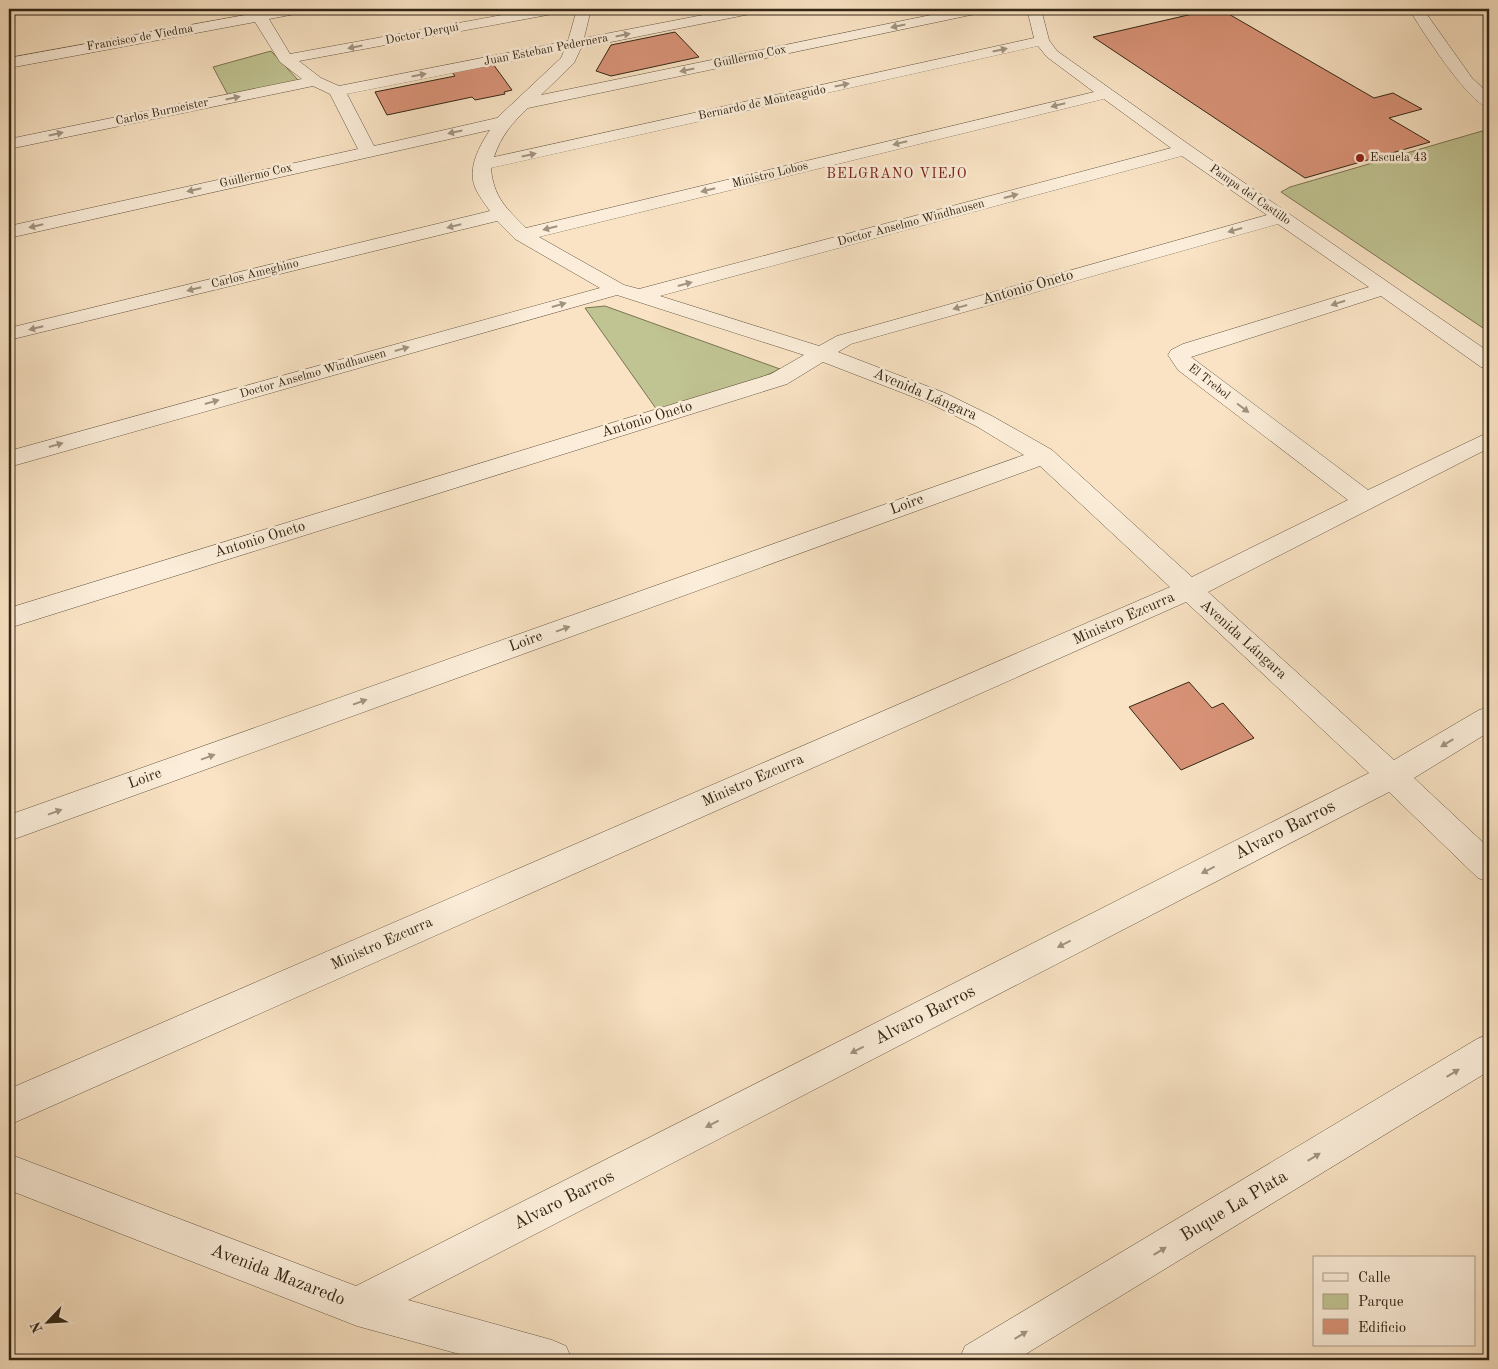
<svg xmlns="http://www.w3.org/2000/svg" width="1498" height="1369" font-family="'Old Standard TT',serif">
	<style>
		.green { fill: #c0c392; stroke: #7a7453 }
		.building { fill: #d99378; stroke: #332614 }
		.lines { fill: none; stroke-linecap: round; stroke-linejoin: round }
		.minor-casing { stroke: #645540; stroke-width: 1 }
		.minor { fill: #fbedd9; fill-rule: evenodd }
		.oneway { fill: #a19380 }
		.poi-dot { fill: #8f2418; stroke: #fbedd9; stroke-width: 2 }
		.labels { text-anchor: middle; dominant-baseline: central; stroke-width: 5; stroke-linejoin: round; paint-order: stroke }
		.far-street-label { font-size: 12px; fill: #332614; stroke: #fbedd9 }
		.far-poi-label { font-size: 12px; fill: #332614; stroke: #fbedd9; text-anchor: start }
		.far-neighbourhood-label { font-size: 14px; letter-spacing: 1px; fill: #7a1f14; stroke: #fbedd9 }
		.street-label { font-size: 15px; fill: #332614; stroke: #fbedd9 }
		.near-street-label { font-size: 18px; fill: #332614; stroke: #fbedd9 }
	</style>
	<rect width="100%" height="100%" fill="#f9e3c4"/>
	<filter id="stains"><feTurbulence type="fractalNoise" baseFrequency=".004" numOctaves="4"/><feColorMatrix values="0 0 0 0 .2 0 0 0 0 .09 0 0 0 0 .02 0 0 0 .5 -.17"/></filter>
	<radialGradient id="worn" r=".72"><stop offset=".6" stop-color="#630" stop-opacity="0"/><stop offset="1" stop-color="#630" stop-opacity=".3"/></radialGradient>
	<path class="green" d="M271,51L300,82L229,97L213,67Z
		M1489,129V332L1281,192L1290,187Z
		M605,306L780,369L756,380L657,410L585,308Z"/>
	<path class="building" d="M1214,9H1220L1374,98L1393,93L1422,109L1389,118L1430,142L1305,178L1093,37Z
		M675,32L699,57L611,76L596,71L611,45Z
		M493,64L512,90L504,92L505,94L475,100L472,97L387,115L375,92L455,76L452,72Z
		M1189,682L1212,708L1223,703L1254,738L1181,770L1129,707Z"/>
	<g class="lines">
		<defs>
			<path id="minor" d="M278,9H308L306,12L269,19L290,54L535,9H565L558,13L299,61L321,78L339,86L568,41L577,9H591L584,38L734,9H762L755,13L581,48L574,63L541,95L960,9H987L980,13L528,108C512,123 501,136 494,157L1034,38L1027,9H1041L1049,40L1057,51L1191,146L1489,352V369L1481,367L1381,296L1191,357L1368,490L1489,432V448L1208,592L1394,760L1479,710L1489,707V732L1414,778L1489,848V882L1478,878L1389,792L408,1300L552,1340L566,1346L572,1360H481L357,1326L9,1190V1154L356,1286L1369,773L1186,602L9,1125V1089L1170,587L1040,466L9,841V815L1024,455L976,426L929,403L823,362L787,384L9,628V608L771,374L804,355L617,295L9,467V451L600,288L515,239L497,221L9,340V328L490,211C485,204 478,195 475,187C467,168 480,145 490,130L9,238V226L358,149L330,94L313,86L9,149V139L302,79L280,62L255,22L9,68V58ZM1038,46L1047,57L1094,92L526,228C507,209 493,197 491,168ZM564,51L561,58L497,118L374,146L347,94ZM1104,99L1171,148L639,289L624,285L539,237ZM1182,156L1267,215L837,336L819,346L660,296ZM1278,224L1369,287L1183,344L1171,350L1168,355L1178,370L1348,500L1192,577L1052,450L992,416L945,393L838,352L851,344Z
				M1409,9H1423L1472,78L1489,94V108C1468,103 1421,29 1409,9Z
				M1489,1034V1071L1016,1360H959L965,1346L1477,1039Z"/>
		</defs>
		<use href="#minor" class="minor-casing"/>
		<use href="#minor" class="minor"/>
	</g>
	<defs><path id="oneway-solid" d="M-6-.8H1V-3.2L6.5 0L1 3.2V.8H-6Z" transform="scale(1.25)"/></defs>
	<g class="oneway">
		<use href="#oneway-solid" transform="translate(898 26) rotate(168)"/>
		<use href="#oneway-solid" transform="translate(623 35) rotate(-11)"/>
		<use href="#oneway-solid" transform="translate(355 47) rotate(169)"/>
		<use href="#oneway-solid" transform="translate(1000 50) rotate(-12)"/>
		<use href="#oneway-solid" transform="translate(687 70) rotate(168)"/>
		<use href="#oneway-solid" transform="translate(419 75) rotate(-11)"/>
		<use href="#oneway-solid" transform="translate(842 85) rotate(-12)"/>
		<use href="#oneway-solid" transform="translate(233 98) rotate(-12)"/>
		<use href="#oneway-solid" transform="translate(1058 105) rotate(166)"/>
		<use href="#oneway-solid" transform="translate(455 132) rotate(168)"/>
		<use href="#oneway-solid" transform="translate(56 134) rotate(-12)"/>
		<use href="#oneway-solid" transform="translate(900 143) rotate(166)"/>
		<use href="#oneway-solid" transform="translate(529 155) rotate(-12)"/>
		<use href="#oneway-solid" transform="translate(194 190) rotate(167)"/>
		<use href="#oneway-solid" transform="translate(708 190) rotate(166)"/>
		<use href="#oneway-solid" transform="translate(1011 196) rotate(-15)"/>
		<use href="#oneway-solid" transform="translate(36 226) rotate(167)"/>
		<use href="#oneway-solid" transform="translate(454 226) rotate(166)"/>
		<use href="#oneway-solid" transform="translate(550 228) rotate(166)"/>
		<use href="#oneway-solid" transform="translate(1235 230) rotate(164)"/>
		<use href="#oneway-solid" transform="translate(685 284) rotate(-15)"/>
		<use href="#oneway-solid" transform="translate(194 289) rotate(166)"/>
		<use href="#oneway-solid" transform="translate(1338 303) rotate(163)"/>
		<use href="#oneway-solid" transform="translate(559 305) rotate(-16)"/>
		<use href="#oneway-solid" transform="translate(960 307) rotate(164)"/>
		<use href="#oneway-solid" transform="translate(36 328) rotate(166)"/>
		<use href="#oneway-solid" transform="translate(402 349) rotate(-16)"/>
		<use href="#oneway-solid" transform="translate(212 402) rotate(-16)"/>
		<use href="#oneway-solid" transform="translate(1243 408) rotate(37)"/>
		<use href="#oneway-solid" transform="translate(56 445) rotate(-16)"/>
		<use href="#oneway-solid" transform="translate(563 629) rotate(-20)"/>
		<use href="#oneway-solid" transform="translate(360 702) rotate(-20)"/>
		<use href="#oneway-solid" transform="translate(1447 743) rotate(149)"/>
		<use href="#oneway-solid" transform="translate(208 757) rotate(-20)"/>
		<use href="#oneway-solid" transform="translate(55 812) rotate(-20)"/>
		<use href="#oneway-solid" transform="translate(1208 870) rotate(153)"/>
		<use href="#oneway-solid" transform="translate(1064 944) rotate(153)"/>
		<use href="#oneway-solid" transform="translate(857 1050) rotate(153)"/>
		<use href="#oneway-solid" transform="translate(1453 1073) rotate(-31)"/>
		<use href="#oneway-solid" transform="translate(712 1124) rotate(153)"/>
		<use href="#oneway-solid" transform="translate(1314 1157) rotate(-31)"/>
		<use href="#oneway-solid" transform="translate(1160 1251) rotate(-31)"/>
		<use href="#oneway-solid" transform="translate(1021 1335) rotate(-31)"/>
	</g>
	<circle class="poi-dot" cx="1360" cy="158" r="5"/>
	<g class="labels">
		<g class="far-street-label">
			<text transform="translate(422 34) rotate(-11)">Doctor Derqui</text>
			<text transform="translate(140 38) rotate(-10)">Francisco de Viedma</text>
			<text transform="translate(546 50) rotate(-11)">Juan Esteban Pedernera</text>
			<text transform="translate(750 57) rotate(-12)">Guillermo Cox</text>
			<text transform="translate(762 103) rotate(-12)">Bernardo de Monteagudo</text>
			<text transform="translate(162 112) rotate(-12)">Carlos Burmeister</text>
			<text transform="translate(770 175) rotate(-14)">Ministro Lobos</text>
			<text transform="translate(256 176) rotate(-13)">Guillermo Cox</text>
			<text transform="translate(1250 195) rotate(35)">Pampa del Castillo</text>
			<text transform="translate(911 223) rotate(-15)">Doctor Anselmo Windhausen</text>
			<text transform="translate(255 274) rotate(-14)">Carlos Ameghino</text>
			<text transform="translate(313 374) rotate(-16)">Doctor Anselmo Windhausen</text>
			<text transform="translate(1209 382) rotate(38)">El Trebol</text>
		</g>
		<g class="far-poi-label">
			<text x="1370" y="158">Escuela 43</text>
		</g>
		<g class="far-neighbourhood-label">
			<text x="897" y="174">BELGRANO VIEJO</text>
		</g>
		<g class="street-label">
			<text transform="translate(1028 288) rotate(-16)">Antonio Oneto</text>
			<text transform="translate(925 395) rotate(23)">Avenida Lángara</text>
			<text transform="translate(647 420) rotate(-17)">Antonio Oneto</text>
			<text transform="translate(907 505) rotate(-20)">Loire</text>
			<text transform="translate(260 540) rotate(-17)">Antonio Oneto</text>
			<text transform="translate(1124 619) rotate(-24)">Ministro Ezcurra</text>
			<text transform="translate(1243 640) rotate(42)">Avenida Lángara</text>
			<text transform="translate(526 642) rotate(-20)">Loire</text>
			<text transform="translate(145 779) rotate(-20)">Loire</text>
			<text transform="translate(753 781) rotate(-24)">Ministro Ezcurra</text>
			<text transform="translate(382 944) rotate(-24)">Ministro Ezcurra</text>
		</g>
		<g class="near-street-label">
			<text transform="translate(1285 830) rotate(-27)">Alvaro Barros</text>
			<text transform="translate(925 1015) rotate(-27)">Alvaro Barros</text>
			<text transform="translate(564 1200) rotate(-27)">Alvaro Barros</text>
			<text transform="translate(1234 1206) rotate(-31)">Buque La Plata</text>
			<text transform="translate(278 1275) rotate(21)">Avenida Mazaredo</text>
		</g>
	</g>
	<rect width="1498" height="1369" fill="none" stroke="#f9e3c4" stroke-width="30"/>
	<rect x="10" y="10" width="1478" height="1349" fill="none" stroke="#332614" stroke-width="2.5"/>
	<rect x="15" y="15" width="1468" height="1339" fill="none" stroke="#332614"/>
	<rect x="1313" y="1256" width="162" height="90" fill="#fbedd9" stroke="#ab9d8a"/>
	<rect x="1323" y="1273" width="25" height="8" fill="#fbedd9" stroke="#ab9d8a"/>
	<text x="1358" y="1282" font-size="15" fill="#332614">Calle</text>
	<rect x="1323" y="1294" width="25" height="15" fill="#c0c392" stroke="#ab9d8a"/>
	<text x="1358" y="1306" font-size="15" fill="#332614">Parque</text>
	<rect x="1323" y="1319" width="25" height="15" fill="#d99378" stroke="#ab9d8a"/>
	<text x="1358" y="1332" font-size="15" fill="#332614">Edificio</text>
	<g transform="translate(48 1322) rotate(245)" stroke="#fbedd9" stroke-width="4" paint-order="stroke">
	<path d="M0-4L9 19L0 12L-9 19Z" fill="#332614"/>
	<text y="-8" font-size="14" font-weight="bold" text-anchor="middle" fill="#332614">N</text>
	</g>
	<rect width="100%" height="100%" filter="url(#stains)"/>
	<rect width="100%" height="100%" fill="url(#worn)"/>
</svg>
